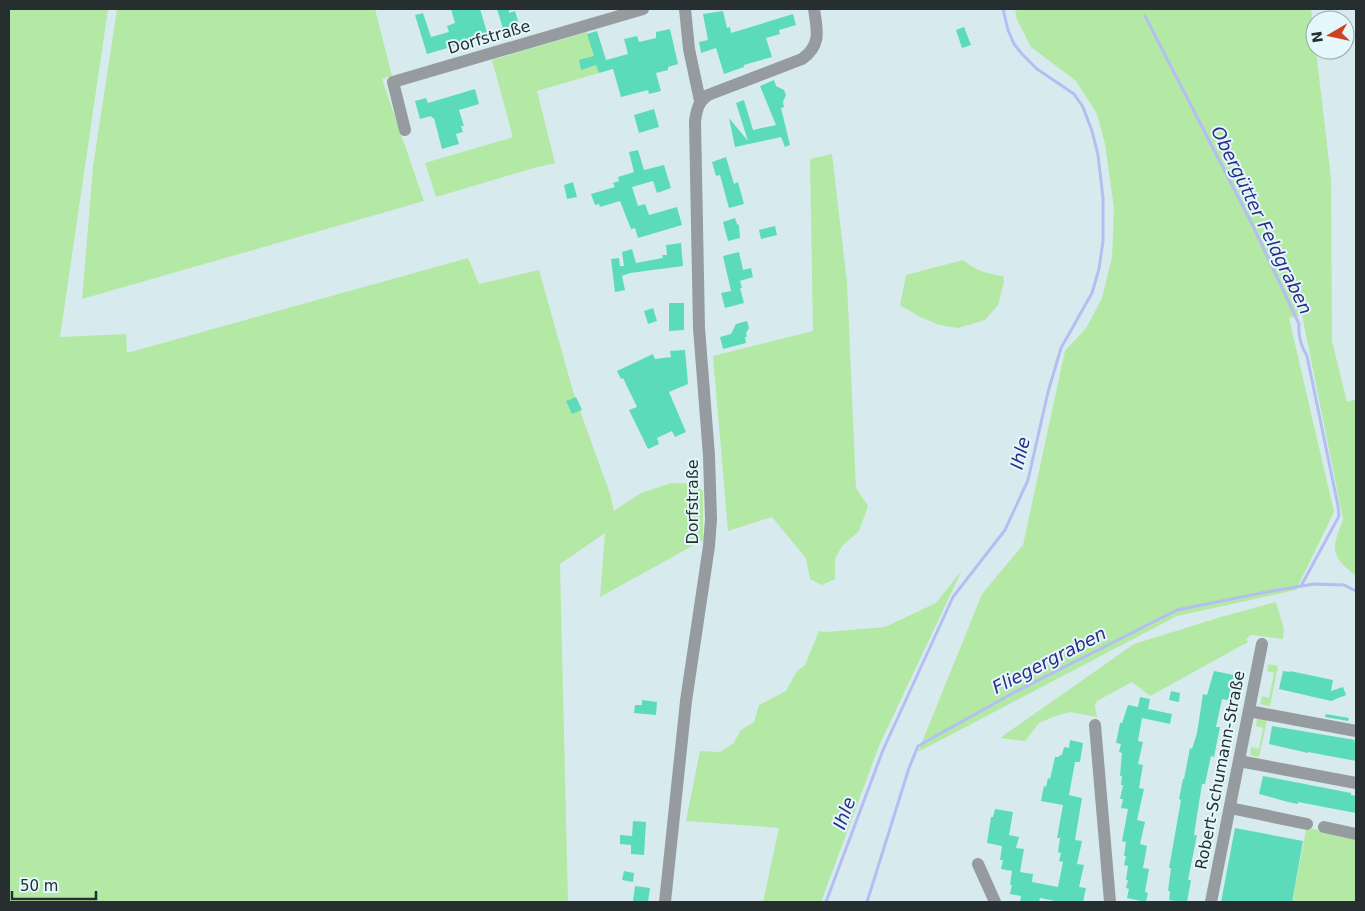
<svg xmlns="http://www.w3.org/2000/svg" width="1365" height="911" font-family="'DejaVu Sans',sans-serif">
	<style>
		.green { fill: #b4e8a5 }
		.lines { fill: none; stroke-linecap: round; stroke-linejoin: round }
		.stream { stroke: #b5bef2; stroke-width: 3 }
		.building { fill: #5cdbba }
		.minor { stroke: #959b9f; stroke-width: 12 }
		.labels { text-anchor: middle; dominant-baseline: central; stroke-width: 4; stroke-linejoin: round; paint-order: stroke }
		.street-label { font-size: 16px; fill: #262e2f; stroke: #e4f8fb }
		.water-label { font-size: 18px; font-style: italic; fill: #2e2b8a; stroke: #e4f8fb }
	</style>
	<rect width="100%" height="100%" fill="#d7ebee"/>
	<path class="green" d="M9,9H108L60,337L126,334L127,353L468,258L479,284L539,270L573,391L610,494L614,511L641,493L672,483L694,484L703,491V540L600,597L605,533L560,564L568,902H9Z
		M117,9H375L392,76L382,79L424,201L82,299L93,167Z
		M1015,9H1311L1331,178L1332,341L1347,402L1356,399V576C1329,555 1332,549 1343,519L1302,315L1289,318L1334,512L1296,590L1177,616L918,752L982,594L1023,545L1065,351L1086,328L1102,298L1112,257L1114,208L1105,144L1097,114L1076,81L1031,47L1017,20Z
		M587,32L599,73L537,91L555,163L534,168L436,197L425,163L513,137L492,60Z
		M832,154L847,282L856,488L868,506L859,531L842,546L835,559V579L822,585L810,579L806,558L772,517L728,531L713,356L813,331L810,159Z
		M963,260C975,270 987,274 1003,276L1004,282L998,305L985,320L958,328L940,325L920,317L900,305L906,275Z
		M962,570L879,746L821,902H763L779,828L686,821L700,751L720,752L733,744L741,730L754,722L759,705L786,691L797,671L805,665L819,631L826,632L885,627L936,603Z
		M1276,602L1284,629L1283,639L1251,635L1246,639L1248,642L1150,696L1132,682L1097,701L1095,706L1097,717L1070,712L1053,717L1039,723L1025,741L1000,738L1134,644L1221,617Z
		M1268,664L1278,666L1270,706L1260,704L1262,696L1269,698L1274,673L1267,671Z
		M1257,718L1267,720L1259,757L1250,755L1251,747L1259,749L1263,728L1256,726Z
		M1313,829L1356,838V902H1292L1306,830Z"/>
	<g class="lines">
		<path class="stream" d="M1145,16L1252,224L1299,324C1298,335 1301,346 1307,356L1338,506L1339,516L1301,586
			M826,902L883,750L953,597L1005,530L1028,480L1048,392L1061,348L1092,293L1099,269L1103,241V198L1098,155L1092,131L1083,107L1074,94L1037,69L1022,54L1014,44L1008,30L1003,9
			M867,902L909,768L918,746L1015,692L1177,610L1272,591L1314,584L1344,585L1356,591"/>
	</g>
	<path class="building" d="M451,9H480L488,36L427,54L415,15L423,13L431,37L449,32L447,26L455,23Z
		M497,9H509V13L515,11L521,30L505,35Z
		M723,11L727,28L730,27L731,33L793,14L796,25L779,30L780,34L766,38L772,57L744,65V67L724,74L716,48L701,53L699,42L708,40L703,14Z
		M964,27L971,45L962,48L956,30Z
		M670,29L678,64L668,67V70L656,73L661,91L649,94L648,90L621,97L613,69L599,73L596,65L581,70L579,60L594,56L587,34L597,31L606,60L628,54L624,39L637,36L639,42L656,38V32Z
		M774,80L776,86L784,90L786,95L783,102L784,107L781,108L790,145L785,147L781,137L735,147L729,118L748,141L736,103L744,100L753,130L776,125L760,86Z
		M475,89L479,104L459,110L464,126H461L463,132L456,134L459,144L442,149L434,118H432L431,116L420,119L415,101L426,98L428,103Z
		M654,109L659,127L639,133L634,115Z
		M638,150L644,170L664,165L671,188L657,193L653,181L632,187L638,206L645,204L649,215L677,207L682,225L638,238L635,228L631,229L620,201L600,207L599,204L595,205L591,194L615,187L613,183L619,181L618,177L634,172L629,152Z
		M726,157L734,184L738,182L744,204L729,208L720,175L716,176L712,162Z
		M573,182L577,197L567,199L564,185Z
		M735,218L737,224L739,225L740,238L728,241L723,222Z
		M775,226L777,235L761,239L759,230Z
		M681,243L683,266L630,273L622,276L625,290L615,292L611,259L619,258L620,266H624L622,252L632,249L636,263L663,258L662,255H667L666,245Z
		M739,252L743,270L751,268L753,277L740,281L742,288H740L744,303L725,308L721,293L731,291L723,256Z
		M669,303H684V330L669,331Z
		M653,308L657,321L648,324L644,311Z
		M747,321L749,328L746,333L747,337H745L746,343L723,349L720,337L731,334L736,324Z
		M685,350L688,384L669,392L686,432L675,437L672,431L657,438L659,444L648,449L629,410L637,407L623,378L621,379L617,371L653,354L655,359L671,357L670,351Z
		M576,397L582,410L572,414L566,401Z
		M1214,671L1234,675L1228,700L1222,699L1216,727H1220L1214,757L1211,756L1205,784H1202L1194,835H1197L1188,880H1191L1187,902H1181L1169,900L1170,891H1168L1171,868H1169L1181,800L1179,799L1183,779H1184L1190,748L1192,749L1197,733L1203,694L1207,695Z
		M1283,671L1290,672V671L1333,680L1331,691L1343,687L1346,695L1331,701L1279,689Z
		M1171,691L1180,693L1179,702L1169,700Z
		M1140,697L1150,699L1148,709L1172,714L1170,724L1142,718L1138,741L1143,742L1138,764L1143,765L1139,788L1144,789L1137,820L1145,822L1140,844L1147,846L1143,868L1149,869L1145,892L1148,893L1146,902L1127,898L1129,889L1126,888L1128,880H1126L1128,866L1124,865L1126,856H1124L1126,842L1122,841L1128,809L1121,808L1123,799H1120L1123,785H1121L1122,776H1120L1122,753L1119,752L1121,744L1116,743L1120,723H1122L1128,705L1138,707Z
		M642,700L657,702L656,715L634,713L635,705H642Z
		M1326,714L1349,718L1348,721L1325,717Z
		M1272,726L1355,740L1354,742H1356V761L1308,752V753L1269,744Z
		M1070,740L1083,743L1080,762H1075L1069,795L1082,798L1075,840L1082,841L1077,864L1084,865L1079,887L1086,888L1083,902H1060L1040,898L1039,902H1020L1021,896L1010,894L1012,885H1010L1012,871L1001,869L1003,860H1000L1002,846L987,843L991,817H993L995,809L1013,812L1009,835L1019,837L1016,848L1024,849L1020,872L1033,874L1032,882L1058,887L1063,862L1059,861L1061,853L1058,852L1060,838H1057L1063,805L1041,801L1044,786L1046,787L1048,778L1050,779L1055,757H1059L1060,755H1062L1064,747L1069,748Z
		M1263,776L1351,793V795L1356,796V813L1298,802V804L1288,802L1259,794Z
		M633,821L646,822L644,855L631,854V845L620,844V835L632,836Z
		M1235,828L1303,841L1292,902H1221Z
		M624,871L634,873L633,882L622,880Z
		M635,886L650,888L648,902L633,901Z"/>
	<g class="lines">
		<path class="minor" d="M685,9L689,49L700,101
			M405,130L393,82L643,9
			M1249,711L1356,731
			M1095,725L1110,902
			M1239,761L1356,783
			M1230,808L1307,824
			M1324,827L1356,834
			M978,864L995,902
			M665,902L686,701L709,546L711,519L709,456L699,328L695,121C697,109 698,102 708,95L802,59C822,45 817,30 814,9
			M1211,902L1262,644"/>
	</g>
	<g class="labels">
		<g class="street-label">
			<text transform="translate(489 37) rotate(-16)">Dorfstraße</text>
			<text transform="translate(692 502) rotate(-90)">Dorfstraße</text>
			<text transform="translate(1220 770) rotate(-79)">Robert-Schumann-Straße</text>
		</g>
		<g class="water-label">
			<text transform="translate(1262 220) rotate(64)">Obergütter Feldgraben</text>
			<text transform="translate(1020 453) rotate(-76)">Ihle</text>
			<text transform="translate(1049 660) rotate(-27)">Fliegergraben</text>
			<text transform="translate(844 813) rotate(-70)">Ihle</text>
		</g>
	</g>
	<rect width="1365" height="911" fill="none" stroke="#262e2f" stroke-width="20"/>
	<g transform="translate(1330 35) rotate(261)"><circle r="24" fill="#e4f8fb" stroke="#98a7a9"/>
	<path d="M0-4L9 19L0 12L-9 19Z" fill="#cc431d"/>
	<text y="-8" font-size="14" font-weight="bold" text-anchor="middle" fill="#262e2f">N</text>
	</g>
	<path d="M12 891v8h84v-8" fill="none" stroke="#262e2f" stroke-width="2.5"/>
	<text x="20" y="891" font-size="15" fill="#262e2f" stroke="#e4f8fb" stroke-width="4" paint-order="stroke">50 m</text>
</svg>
